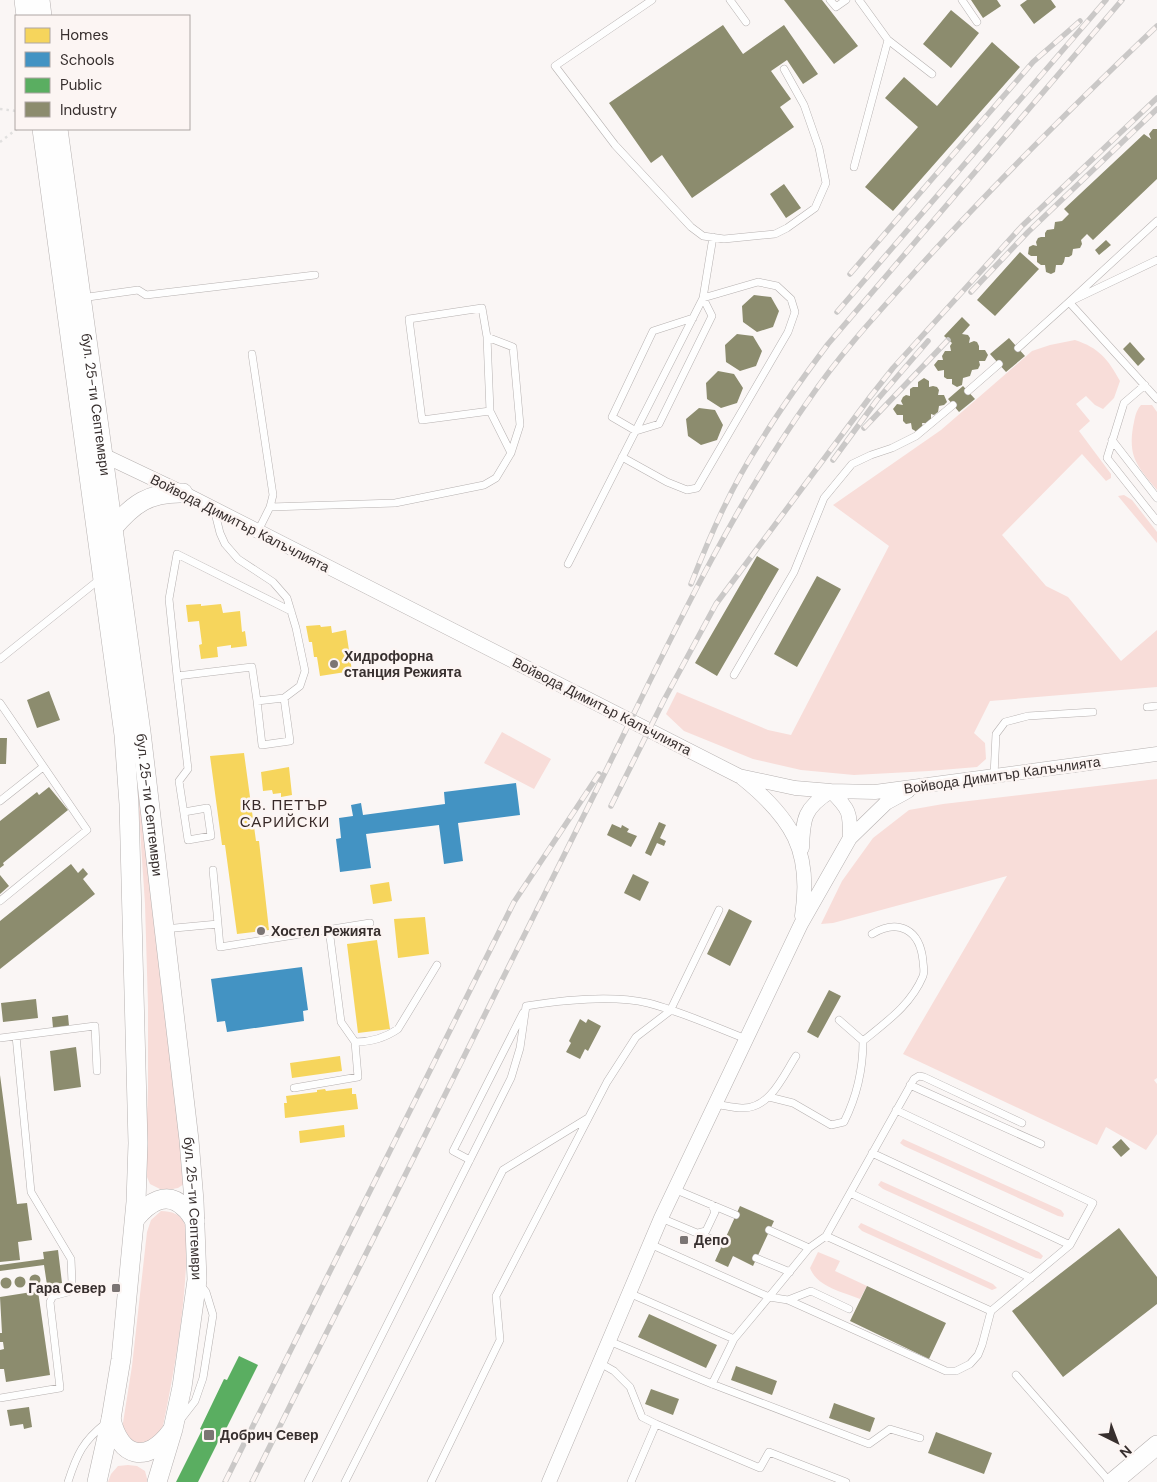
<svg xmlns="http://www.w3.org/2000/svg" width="1157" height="1482" font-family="'DM Sans',sans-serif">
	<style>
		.green { fill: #f8ddd9 }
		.homes { fill: #f6d55c }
		.schools { fill: #4393c3 }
		.public { fill: #5aae61 }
		.industry { fill: #8c8c6e }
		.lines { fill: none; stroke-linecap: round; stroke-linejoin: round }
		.service-casing { stroke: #b6b1b0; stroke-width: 8 }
		.minor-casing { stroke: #b6b1b0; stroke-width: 15 }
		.secondary-casing { stroke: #b6b1b0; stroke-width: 20 }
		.path { stroke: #e1e0df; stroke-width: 2.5; stroke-dasharray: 2.5 4; stroke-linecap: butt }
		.service { stroke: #fefefe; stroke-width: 7 }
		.minor { stroke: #fefefe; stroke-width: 14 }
		.secondary { stroke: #fefefe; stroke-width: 19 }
		.rail-casing { stroke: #cac8c7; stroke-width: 5.5 }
		.rail { stroke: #fcf5f3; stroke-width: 4; stroke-dasharray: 11; stroke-linecap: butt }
		.poi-dot { fill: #7b7574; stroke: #fcf5f3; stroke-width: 2 }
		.labels { text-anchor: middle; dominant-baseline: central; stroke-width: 5; stroke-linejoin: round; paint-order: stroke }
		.street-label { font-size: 14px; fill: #372f2e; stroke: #fcf5f3 }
		.poi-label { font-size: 14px; font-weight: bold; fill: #372f2e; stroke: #fcf5f3; text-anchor: start }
		.neighbourhood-label { font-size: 15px; letter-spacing: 1px; fill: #382a28; stroke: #fcf5f3 }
	</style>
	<rect width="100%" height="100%" fill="#faf6f5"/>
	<path class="green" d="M1075,340C1099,348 1108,359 1120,381L1114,398L1103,409L1095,405L1086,396L1076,404L1090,421L1079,431L1111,474V478L1106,481L1082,454L1002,535L1046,586L1068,597L1121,661L1157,630V687L990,701L974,733L985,743L986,759L977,767L929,771L854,775L801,770L753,759L684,731L666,714L677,692L768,730L791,735L889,546L833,505L941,430L1032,351L1050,345Z
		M1141,405H1152L1157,412V490C1138,467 1128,458 1133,427C1135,418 1135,412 1141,405Z
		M1124,495L1132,500L1157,532V543L1118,496Z
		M502,732L551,759L534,789L484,763Z
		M135,755L186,1177L184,1184L178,1188L167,1190L160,1189L150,1184L147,1177L145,1165L148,1088V1006L145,904Z
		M1157,779V1078L1154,1080L1157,1084V1134L1146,1150L1106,1127L1097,1145L903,1054L1007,876L833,923L821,924L842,881L873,838L909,810L943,804Z
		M903,1139L1061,1210L1064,1214L1063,1217L1058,1216L904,1146L900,1143Z
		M881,1181L1039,1252L1043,1256L1041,1259L1036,1258L883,1189L878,1185Z
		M161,1211C171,1211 182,1214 185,1225C189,1238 186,1254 186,1267C183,1321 174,1373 163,1426C157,1442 150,1441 134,1445L122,1429L132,1366L147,1232L151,1220Z
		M861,1223L993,1284L997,1288L992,1290L862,1231L858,1227Z
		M818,1252L840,1261L835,1271L867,1286L860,1299C843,1292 817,1287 810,1268Z
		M128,1465L137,1466L145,1471L148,1482H108L111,1474L118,1466Z"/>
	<path class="homes" d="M201,604V606L221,604L223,613L240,611L242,632L245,631L247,646L231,648V645L217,647L218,657L201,659L199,645L202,644L199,621L188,622L186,605Z
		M320,625L321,627L331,626L332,633L346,630L352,671L320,676L317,657H314L312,642H309L306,626Z
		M244,753L256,841H259L269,930L237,934L225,845H222L210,756Z
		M289,767L292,795L281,797V793L273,794L272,790L263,791L261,772Z
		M389,882L392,901L373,904L370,885Z
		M425,917L429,954L398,958L394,919Z
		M377,940L390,1029L358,1033L347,944Z
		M340,1056L342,1071L292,1078L290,1063Z
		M352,1088V1094H356L358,1109L285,1118L284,1103H287L286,1096L317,1092V1090L325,1089L326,1091Z
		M344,1125L345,1137L300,1143L299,1131Z"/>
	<path class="schools" d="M516,783L520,815L458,823L463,861L444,864L439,825L366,834L371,868L340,872L336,839L341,838L339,818L353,816L351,805L361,803L363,815L445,804L444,792Z
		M302,967L308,1010L303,1011L304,1021L227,1032L225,1021L217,1022L211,979Z"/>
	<path class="public" d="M239,1356L258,1365L221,1439L220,1438L198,1482H176L202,1430L200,1429L224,1379L227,1380Z"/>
	<path class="industry" d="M784,0H822L858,46L834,64Z
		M971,0H997L1001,6L983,18Z
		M1027,0H1051L1056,7L1034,24L1020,5Z
		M951,10L979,33L951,68L923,44Z
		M723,25L743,54L784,25L818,74L803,84L787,60L771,71L791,99L780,107L794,127L692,198L662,155L651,163L609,103Z
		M992,42L1020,67L893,211L865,187L918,127L885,98L904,77L937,106Z
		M1153,129H1157V179L1093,240L1087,234L1081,240L1082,244L1080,248L1073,249L1072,255L1069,257H1065L1064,262L1062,265H1056L1055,272L1051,274L1046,272L1045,265H1041L1037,262V256H1031L1028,254L1029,247L1033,245L1037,246L1036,242L1038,238L1041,237H1045V233L1047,230L1054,229L1055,222L1062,221L1069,214L1064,209L1144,134L1151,139L1149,134Z
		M784,184L801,208L786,218L770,194Z
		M1106,240L1111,245L1099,255L1095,250Z
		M1020,252L1039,269L995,316L977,300Z
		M754,295L771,297L779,311L773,327L757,332L743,322L742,306Z
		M962,317L970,325L962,334L968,335L970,338L969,343L974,341L977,342L979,346V350H985L988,355L985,361H979L980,365L978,369L972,370L970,376L963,378L962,385L957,387L952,384V379H947L944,377V370L938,371L934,365L938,360H943L942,356L945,351H951L950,346L952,343L944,336Z
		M737,334L753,336L762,351L756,366L740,371L726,362L725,345Z
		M1009,338L1025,356L1006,372L990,354Z
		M1130,342L1145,359L1138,366L1123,349Z
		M718,371L734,374L743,388L737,403L721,408L707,399L706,383Z
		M924,378L929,381V387L933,386L937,387L939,390L938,395H944L947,402L944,405L939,406L938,412L934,415L931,414V419L926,423H922L923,428L917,432L912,429L911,423L906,424L903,421V415H897L893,409L897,404L903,405L901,401L903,397L906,395L910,396V389L913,387H918V382Z
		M963,386L975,399L959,412L948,399Z
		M699,408L715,410L723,425L717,440L701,445L688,436L686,419Z
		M757,556L779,569L717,676L695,663Z
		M817,576L841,589L797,667L774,654Z
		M49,691L60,720L37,728L27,700Z
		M0,738H7L6,764H0Z
		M49,787L68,810L3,863L4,865L0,868V821L37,792L39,795Z
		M659,822L666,825L660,838L666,841L664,846L657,843L651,856L645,853Z
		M612,824L621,828L622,825L629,829L627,832L637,836L631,847L607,835Z
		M71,864L78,873L83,868L88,874L83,879L95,894L0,969V921Z
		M633,874L649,882L640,901L624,893Z
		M0,875L9,886L0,894Z
		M729,909L752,921L730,966L707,954Z
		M829,990L841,996L818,1038L807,1032Z
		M36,999L38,1018L3,1022L1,1003Z
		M68,1015L69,1026L53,1028L52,1017Z
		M580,1019L586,1023L588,1019L601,1026L588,1051L585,1049L580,1059L566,1052L571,1043L569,1041Z
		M76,1047L81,1087L54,1091L50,1051Z
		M0,1075L17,1204L27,1203L32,1240L18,1242L20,1260L0,1262Z
		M1121,1139L1130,1149L1121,1157L1112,1147Z
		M740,1206L774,1221L753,1266L733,1256L728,1267L715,1261Z
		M1119,1228L1157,1277V1304L1063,1377L1012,1311Z
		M58,1250L62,1283L47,1285L44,1265L0,1271V1265L44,1259L43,1252Z
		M29.5 1280a5.5 5.5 0 1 1 11 0a5.5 5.5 0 1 1-11 0Z
		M14.5 1282a5.5 5.5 0 1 1 11 0a5.5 5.5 0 1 1-11 0Z
		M0.5 1283a5.5 5.5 0 1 1 11 0a5.5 5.5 0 1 1-11 0Z
		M867,1286L946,1323L929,1359L850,1321Z
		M38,1291L50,1375L6,1382L4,1369H0V1350L4,1349L3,1342H0V1333H2L0,1297Z
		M649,1314L717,1345L706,1368L638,1337Z
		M736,1366L777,1381L772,1395L731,1380Z
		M651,1389L679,1399L673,1415L645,1404Z
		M834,1403L875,1418L870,1432L829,1418Z
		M29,1407L32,1427L24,1429L23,1424L10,1426L7,1410Z
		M936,1432L992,1453L984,1474L928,1453Z"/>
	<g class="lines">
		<defs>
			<path id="service" d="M652,0L555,66L615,145L691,227L703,236L724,239L775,234L787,228L815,208L826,183L819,148L804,105L784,69
				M730,0L746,22
				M830,0L836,7L846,0
				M859,0L888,40
				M962,0L977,22
				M854,167L888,40L932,74
				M1157,221L1069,302L1157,399
				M81,298L138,290L146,295L315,275
				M487,337L490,411L511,453
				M1018,348L1069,302L1157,260
				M252,354L273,495L270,507
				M1145,385L1124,403L1107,458L1157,521
				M968,391L999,364
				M1112,440L1157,498
				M622,457L667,482L687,490L697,488L788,332L795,312L791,299L777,286L758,282L703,298L712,316L659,424L636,431L612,417L653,331L693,318
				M258,531L270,507L395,503L484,485L496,478L511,453L520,425L513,347L487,337L482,308L409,319L422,420L490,411
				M568,564L703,298L713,237
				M0,659L100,579
				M734,675L794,572L824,498L852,464L871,455L892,448L916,436L953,405
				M177,676L169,599L177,554L291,611
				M257,701L262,745L290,741L284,698
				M0,703L87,830L0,901
				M1147,707L1157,706
				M994,776L996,734L1005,722L1028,716L1093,712
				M0,801L43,767
				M184,812L207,808L211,836L188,840L179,781L188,769L177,676L252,667L257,701L284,698L300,686L305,671L296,628L287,598L273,582L238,559L225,544L220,533L214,509
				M218,924L220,947L370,923
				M164,929L218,924L213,870
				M329,929L341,1022L355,1042C371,1042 385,1038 398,1029L437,965
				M0,1038L95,1026L97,1071
				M863,1041C886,1022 911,1005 923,976C925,971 923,966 923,961C920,930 899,918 872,934
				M910,1085L1041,1144
				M294,1088L358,1077L355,1042
				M769,1097L793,1103L831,1125L844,1122C856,1098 863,1069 863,1041L839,1020
				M714,1104C723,1105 733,1108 742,1108C770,1109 783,1076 796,1056
				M896,1110L1093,1203L1070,1245L991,1311L982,1345L978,1355L970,1364L956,1371H946L788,1300L769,1297L809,1248L826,1236L914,1079L919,1076L924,1077L1022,1123
				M872,1153L1070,1245
				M470,1160L453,1151L523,1013
				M674,1189L736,1215
				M850,1193L1031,1278
				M661,1218L723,1244
				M769,1230L809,1248
				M698,1233L706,1231L715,1212L712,1205
				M826,1236L991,1311
				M650,1244L769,1297L734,1339
				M756,1258L790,1272
				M629,1293L734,1339L712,1384
				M788,1300L811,1291L849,1309
				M609,1341L712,1384L869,1444L890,1429L920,1438
				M600,1363L614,1371L630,1387L642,1417L656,1424
				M1016,1375L1110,1482
				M0,1398L60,1388L50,1302L53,1296L68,1292L72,1283L71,1259L31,1192L16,1036
				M181,1419L195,1401L203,1378L213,1315L206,1292L199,1283
				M68,1482C77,1454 83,1441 106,1423
				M308,1482L511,1078L520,1048L526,1006C562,1000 613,995 648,1003C680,1011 715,1027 746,1039
				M345,1482L503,1170L588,1118
				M431,1482L500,1340L496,1296L607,1082L636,1037L670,1011L719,910
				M631,1482L656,1424L760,1468L769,1452L846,1482"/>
			<path id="minor" d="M96,456L103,455L183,493L739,776L795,788L831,791L875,792L1157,754
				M742,778C792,818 812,851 802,916
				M831,791C850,810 850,812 850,838
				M802,848C803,818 804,808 831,791
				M549,1482L661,1218L801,924L850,838L886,803L908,791"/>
			<g id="secondary">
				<path d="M24,0L26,16"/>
				<path d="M40,0L42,16"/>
				<path d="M42,129L124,735L129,804L138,1143L136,1202L121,1359L111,1419L97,1482"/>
				<path id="s1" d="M58,129L141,732L189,1140L194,1201L197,1280L182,1387L173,1429L157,1482"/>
				<path d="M112,529C133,504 149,492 183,493"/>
				<path d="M135,1219C148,1203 167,1189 185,1208C189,1211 192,1217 195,1221"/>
				<path d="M111,1419C120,1458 147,1464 171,1432"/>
				<path d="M1113,1482L1157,1445"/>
			</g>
		</defs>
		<use href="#service" class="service-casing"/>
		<use href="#minor" class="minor-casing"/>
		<use href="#secondary" class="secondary-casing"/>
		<path class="path" d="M0,109L16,111
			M0,142L17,129"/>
		<use href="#service" class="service"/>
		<use href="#minor" class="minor"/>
		<use href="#secondary" class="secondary"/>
		<defs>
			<path id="rail" d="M850,274L1033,62L1080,21
				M971,292L1028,232L1157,109
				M837,312L1106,0
				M864,428L948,340
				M833,460L877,400L928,341
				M691,584C710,536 731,487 759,444C780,409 804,376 828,344L1122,0
				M611,806L664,700L716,604L870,397L893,368L1022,226L1157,98
				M225,1482L514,902L599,774
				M252,1482C362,1262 472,1041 581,821C653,678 716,532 808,401C839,355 876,315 913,274C990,188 1073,106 1157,26"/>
		</defs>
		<use href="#rail" class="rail-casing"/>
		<use href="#rail" class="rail"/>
	</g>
	<g class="poi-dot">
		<circle cx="334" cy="664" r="5"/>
		<circle cx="261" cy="931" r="5"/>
		<rect x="679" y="1235" width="10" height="10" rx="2.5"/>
		<rect x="111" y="1283" width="10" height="10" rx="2.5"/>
		<rect x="203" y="1429" width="12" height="12" rx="2.5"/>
	</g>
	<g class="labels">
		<g class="street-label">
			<text stroke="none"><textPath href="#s1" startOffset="278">бул. 25-ти Септември</textPath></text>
			<text transform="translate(240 523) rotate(27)">Войвода Димитър Калъчлията</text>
			<text transform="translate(602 706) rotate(27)">Войвода Димитър Калъчлията</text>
			<text transform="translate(1002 775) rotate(-8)">Войвода Димитър Калъчлията</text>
			<text stroke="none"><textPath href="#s1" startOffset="682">бул. 25-ти Септември</textPath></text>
			<text stroke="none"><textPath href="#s1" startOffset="1088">бул. 25-ти Септември</textPath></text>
		</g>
		<g class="poi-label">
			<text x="344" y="656">Хидрофорна<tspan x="344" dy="16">станция Режията</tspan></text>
			<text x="271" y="931">Хостел Режията</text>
			<text x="694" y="1240">Депо</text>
			<text x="106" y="1288" text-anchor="end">Гара Север</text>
			<text x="220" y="1435">Добрич Север</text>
		</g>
		<g class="neighbourhood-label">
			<text x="285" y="805">КВ. ПЕТЪР<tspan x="285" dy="17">САРИЙСКИ</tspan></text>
		</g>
	</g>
	<rect x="15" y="15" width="175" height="115" fill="#fcf5f3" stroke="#ada6a4"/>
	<rect x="25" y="28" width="25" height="15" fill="#f6d55c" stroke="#ada6a4"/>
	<text x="60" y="40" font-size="15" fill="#372f2e">Homes</text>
	<rect x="25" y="52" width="25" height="15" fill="#4393c3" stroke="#ada6a4"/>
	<text x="60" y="65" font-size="15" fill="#372f2e">Schools</text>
	<rect x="25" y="78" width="25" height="15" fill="#5aae61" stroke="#ada6a4"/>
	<text x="60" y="90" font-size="15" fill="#372f2e">Public</text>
	<rect x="25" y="102" width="25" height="15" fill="#8c8c6e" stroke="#ada6a4"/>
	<text x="60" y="115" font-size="15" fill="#372f2e">Industry</text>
	<g transform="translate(1117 1442) rotate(138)" stroke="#fcf5f3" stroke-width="4" paint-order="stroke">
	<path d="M0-4L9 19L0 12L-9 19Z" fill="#372f2e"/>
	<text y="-8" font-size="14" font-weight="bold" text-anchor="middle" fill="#372f2e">N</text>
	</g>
</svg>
